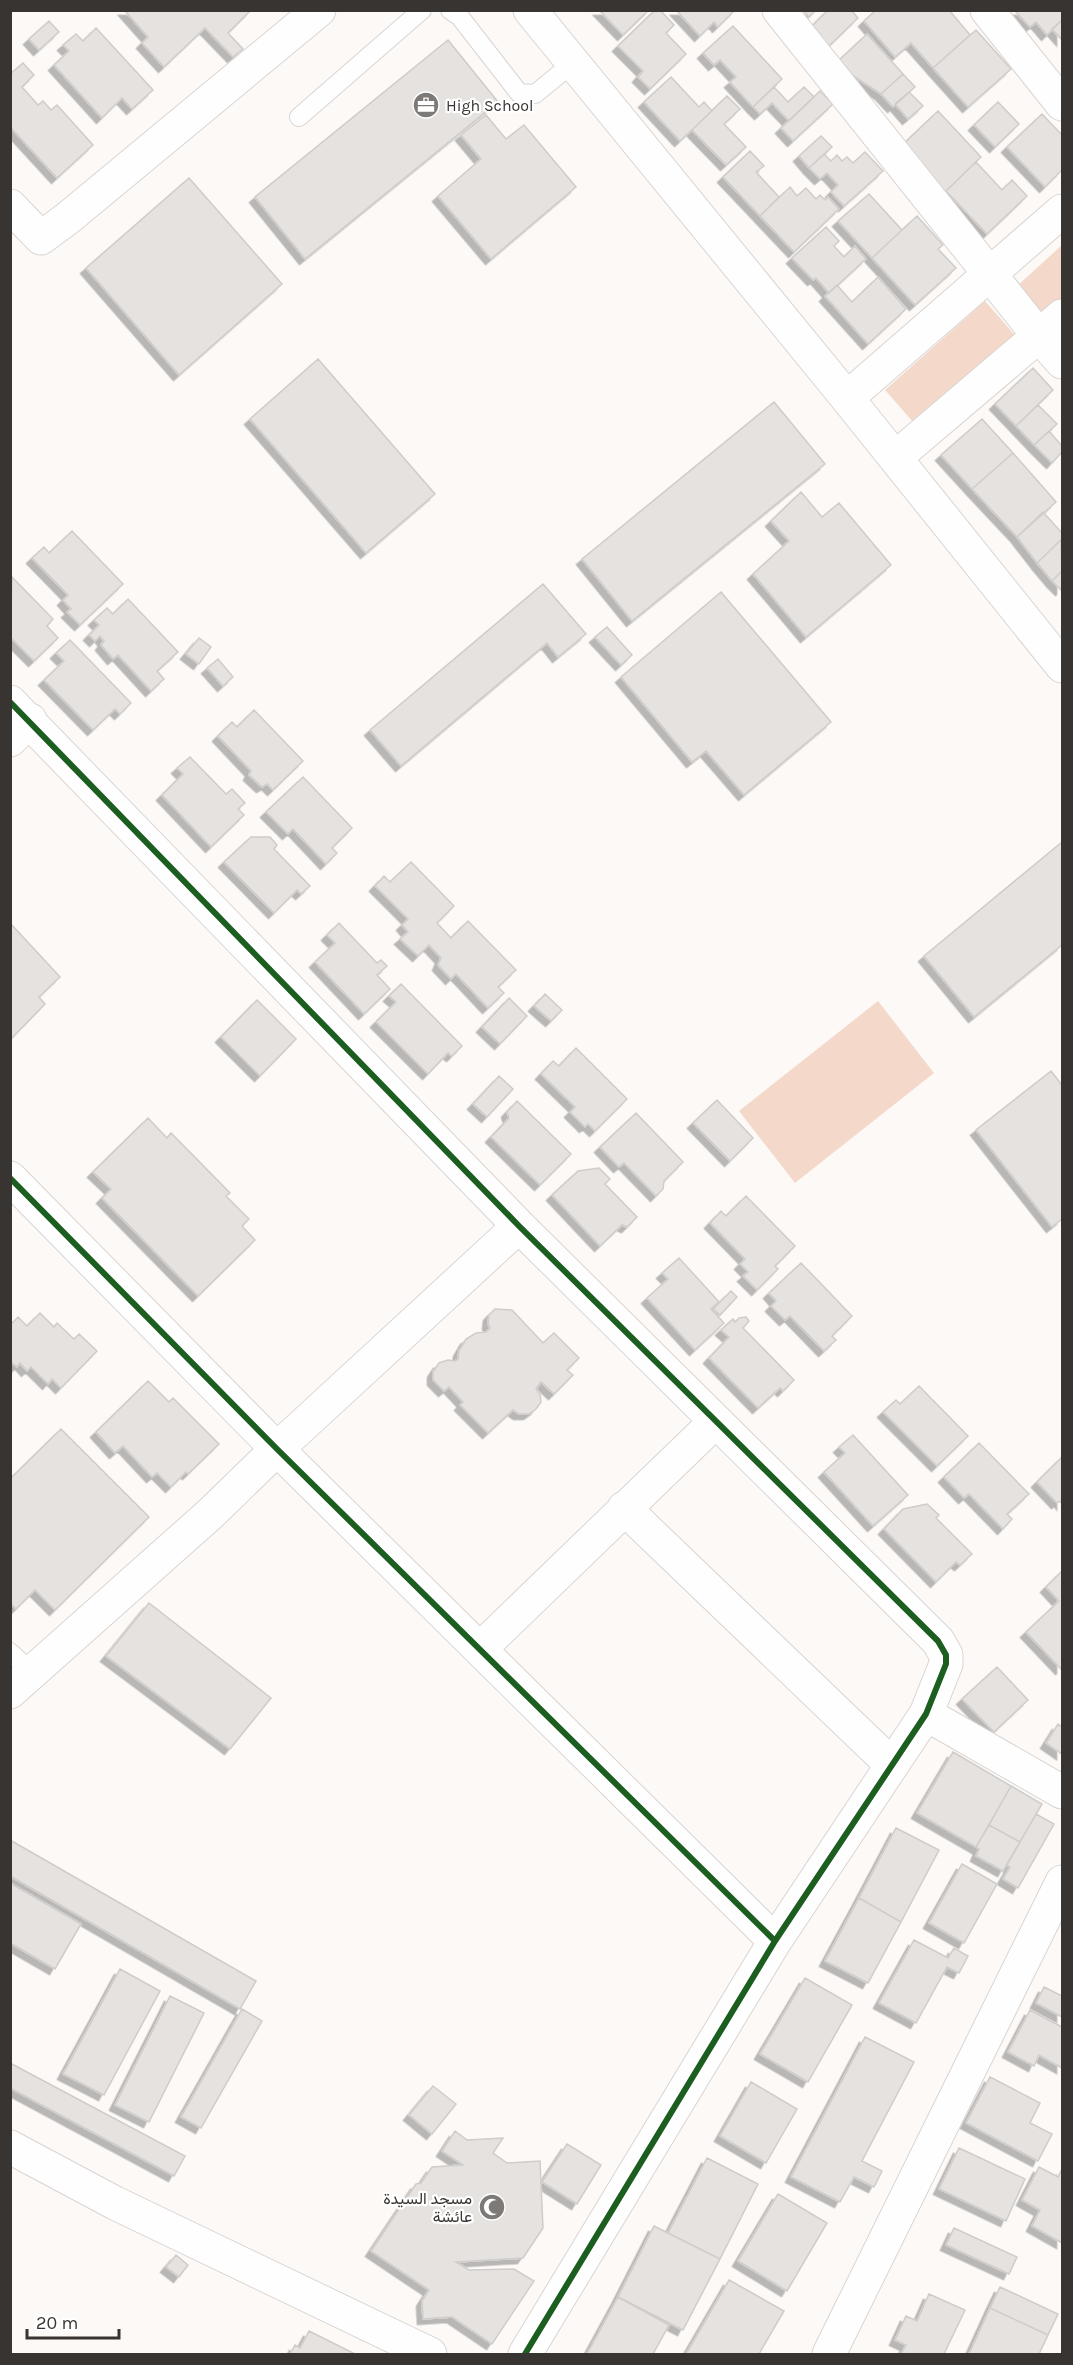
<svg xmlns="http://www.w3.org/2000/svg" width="1073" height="2365" font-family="Karla,Vazirmatn,sans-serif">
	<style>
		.green { fill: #f4d9ca }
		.building { fill: #e5e2e0; stroke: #cfccca; stroke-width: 1.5; filter: url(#shadow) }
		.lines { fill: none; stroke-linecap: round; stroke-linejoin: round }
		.lane-casing { stroke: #d8d5d3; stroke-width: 20 }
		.street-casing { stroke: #d8d5d3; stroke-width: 35 }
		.lane { stroke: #fffefe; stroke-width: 18 }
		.street { stroke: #fffefe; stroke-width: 33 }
		.cycleway-casing { stroke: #fff; stroke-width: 10 }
		.cycleway { stroke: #1b5e20; stroke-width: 6 }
		.labels { text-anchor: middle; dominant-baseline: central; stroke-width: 4.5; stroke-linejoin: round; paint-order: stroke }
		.poi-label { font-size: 16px; fill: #383432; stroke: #fff; text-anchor: start }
	</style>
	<defs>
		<filter id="shadow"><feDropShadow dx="-5.5" dy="5.5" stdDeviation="0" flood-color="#0004"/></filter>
	</defs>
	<rect width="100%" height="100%" fill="#fcf9f7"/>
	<path class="green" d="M1062,245V316L1050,327L1015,288Z
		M985,301L1020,341L920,430L885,390Z
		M878,1001L934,1073L795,1183L739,1111Z"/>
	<path class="building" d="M124,10H251L228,33L243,49L233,57L205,28L164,67L142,43L148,37Z
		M599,10H649L623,35Z
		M655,10H660L674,25L666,33L686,54L650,89L638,77L643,71L618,46Z
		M676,10H735L718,27L714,22L700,36Z
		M803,10H816L809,17Z
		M828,10H851L858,18L825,50L807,31Z
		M876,10H949L970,35L933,68L911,43L895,57L864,21Z
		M1014,10H1062V20L1047,35L1036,22L1030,27Z
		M1062,20V40L1052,29Z
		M49,21L59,32L39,50L29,39Z
		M733,26L782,79L753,107L730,82L736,77L720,60L714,65L703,53Z
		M96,28L153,90L132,109L122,98L102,118L54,65L69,51L63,45L76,34L83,41Z
		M976,30L1011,69L968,107L933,68Z
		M867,34L903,74L881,94L835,64Z
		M448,40L498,102L305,259L255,197Z
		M23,63L34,75L22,87L38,105L43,101L51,110L57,105L93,145L57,178L12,129L10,130V74Z
		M903,74L915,87L893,107L881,94Z
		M671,77L699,107L704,102L712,111L680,141L644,102Z
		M774,87L788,102L804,87L814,97L789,121L772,103L760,114L753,107Z
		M820,91L833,104L793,141L781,128Z
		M909,92L923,106L908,119L895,104Z
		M727,96L740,109L724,124L746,147L726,165L692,130Z
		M998,102L1019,124L995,147L974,125Z
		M938,111L981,157L943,194L899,148Z
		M1042,114L1062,135V170L1045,187L1007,147Z
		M486,115L506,139L524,125L576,187L491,259L438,196L481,159L461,135Z
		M821,136L832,147L809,168L799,156Z
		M750,151L764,166L756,172L779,197L760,216L723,177Z
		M865,152L883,171L844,206L831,192L838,185L827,173L820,179L809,168L824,154L831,161L837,155L842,161L847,157L853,163Z
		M976,162L1002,190L1012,180L1027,196L987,234L946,191Z
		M189,178L282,284L179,375L86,268Z
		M790,187L797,196L806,188L816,199L820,195L825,200L828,197L839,209L794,252L760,216Z
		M869,194L902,230L872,258L838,221Z
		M917,216L943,245L938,249L956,268L915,305L872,258Z
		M826,227L839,241L834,246L844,257L855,246L866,259L829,293L816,278L813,280L792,258Z
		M878,277L906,309L868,344L825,296L837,285L852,302Z
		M318,359L435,494L366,553L250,419Z
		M1033,368L1053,390L1016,426L995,404Z
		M774,402L825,464L632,621L582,559Z
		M1038,405L1057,424L1034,445L1016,426Z
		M982,419L1013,453L972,489L941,455Z
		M1049,431L1062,446V452L1052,463L1034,445Z
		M1013,453L1056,502L1017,537L972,489Z
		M801,492L822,517L839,503L891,565L806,637L753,574L789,541L771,521Z
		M1043,512L1062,533V539L1037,563L1017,537Z
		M72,531L123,584L80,625L67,612L71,609L63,600L68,595L32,558L44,547L49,553Z
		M1061,540L1062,571L1052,581L1037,563Z
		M1062,571V589L1061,590L1052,581Z
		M12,577L53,619L47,626L58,638L34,661L10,637Z
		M543,584L586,634L558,657L547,643L401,766L370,730Z
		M721,592L831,722L744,795L706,751L692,762L621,677Z
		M128,599L178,652L157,671L164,679L151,691L118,655L113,659L101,645L104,641L100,636L95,641L89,635L99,625L94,620L107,608L113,614Z
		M607,627L632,655L621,665L595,637Z
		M199,638L211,647L199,664L186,654Z
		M70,640L131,703L120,714L115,709L93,730L44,680L64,661L56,653Z
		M218,659L233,677L223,686L207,668Z
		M254,710L303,761L273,790L267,784L262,787L249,775L251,771L218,736L232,722L237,727Z
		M190,757L226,794L232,789L245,803L238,809L244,815L211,847L162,795L183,774L177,768Z
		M303,777L352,828L332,848L337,853L326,864L293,829L288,834L266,812Z
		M251,837H270L277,845L274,849L310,886L301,894L297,890L274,913L224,862Z
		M1062,842V945L974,1017L924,956Z
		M411,862L454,906L437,923L451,938L468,921L516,970L498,987L504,993L488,1008L456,974L451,979L438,965L441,958L429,945L418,956L400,939L408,932L402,925L408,919L375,886L384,876L390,882Z
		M339,923L377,963L381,960L387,966L377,975L390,989L364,1014L315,962L335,943L327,935Z
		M11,924L60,977L39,997L45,1004L10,1040Z
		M401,984L462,1046L452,1056L448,1053L428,1074L376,1022L396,1002L389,996Z
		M545,994L562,1010L551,1021L534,1006Z
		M509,998L527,1016L500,1044L482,1027Z
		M257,1000L296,1039L260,1076L221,1037Z
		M576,1048L627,1099L595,1131L588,1124L585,1127L570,1112L575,1107L541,1074L553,1061L559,1066Z
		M1051,1071L1062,1085V1219L1052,1227L976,1130Z
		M499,1076L513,1089L487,1117L473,1104Z
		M717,1100L753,1138L730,1161L693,1123Z
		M517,1101L571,1154L540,1185L491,1137L509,1118L507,1112Z
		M636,1113L683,1162L664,1181L663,1189L656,1196L624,1163L619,1167L600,1147Z
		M148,1118L167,1138L171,1133L230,1193L226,1196L249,1219L242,1226L255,1240L198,1296L102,1198L111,1189L93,1172Z
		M599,1168L610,1179L605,1184L637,1217L627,1227L622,1225L600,1246L552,1195L578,1171Z
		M746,1196L795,1246L775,1266L778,1269L757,1290L743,1276L748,1272L740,1264L745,1259L710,1223L721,1211L726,1216Z
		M679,1258L719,1302L711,1309L724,1323L695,1350L647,1298L668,1279L662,1273Z
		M801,1263L852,1316L832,1336L836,1340L824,1351L790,1316L785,1320L771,1306L776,1301L769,1293Z
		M731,1291L737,1297L720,1315L713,1309Z
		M495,1309L512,1310L543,1343L554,1333L579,1358L567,1370L573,1375L554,1394L541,1382L536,1389L540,1394L541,1402L536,1409L529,1414H519L513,1410L488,1433L460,1405L463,1402L449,1387L444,1391L433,1380V1372L439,1363L448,1360L455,1361L458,1359L459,1351L466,1339L476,1333L486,1332L490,1328L488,1324L489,1315Z
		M40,1313L54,1327L57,1323L74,1339L79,1334L97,1351L61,1388L52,1379L48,1384L31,1367L27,1371L20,1363L17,1367L10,1361V1325L18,1317L27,1326Z
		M746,1317L749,1321L743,1328L794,1380L783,1391L780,1388L758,1408L709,1358L729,1337L721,1330L733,1319L735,1322L739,1318Z
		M148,1381L169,1402L173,1398L219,1444L188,1474L186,1472L171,1487L157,1473L152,1477L123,1446L115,1453L96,1432Z
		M919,1386L968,1436L937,1466L883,1412L896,1400L900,1404Z
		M61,1429L149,1517L55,1610L35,1590L16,1609L10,1603V1479Z
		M853,1435L908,1495L873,1526L824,1472L845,1453L839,1447Z
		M979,1443L1029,1494L1007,1514L1012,1519L1003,1529L969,1494L964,1498L944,1477Z
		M1062,1457V1504L1060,1501L1057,1503L1037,1482Z
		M927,1504L939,1515L936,1518L972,1554L960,1565L956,1562L936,1582L884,1529L903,1509Z
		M1062,1571V1668L1061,1669L1026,1632L1059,1601L1046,1587Z
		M149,1603L271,1698L230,1749L106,1656Z
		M997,1667L1028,1700L994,1732L962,1699Z
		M1058,1724L1062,1727V1754L1046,1743Z
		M953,1752L1011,1786L976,1847L917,1813Z
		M1011,1786L1042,1804L1020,1842L989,1825Z
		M1036,1814L1054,1824L1018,1888L1003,1879L1010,1867L1007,1865Z
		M989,1825L1020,1842L1003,1871L976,1856L979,1849L976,1847Z
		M896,1828L939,1850L901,1922L859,1898Z
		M10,1840L256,1981L240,2009L10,1876Z
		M962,1864L997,1884L964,1943L929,1923Z
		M10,1883L81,1924L55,1969L10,1943Z
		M859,1898L901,1922L868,1983L825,1961Z
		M914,1940L948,1958L954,1948L968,1956L959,1973L947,1967L916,2023L879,2003Z
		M120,1969L160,1991L104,2095L63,2074Z
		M805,1978L852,2005L808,2082L760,2054Z
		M1044,1987L1062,1996V2017L1036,2003Z
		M170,1996L204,2013L149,2122L115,2105Z
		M242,2009L262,2021L201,2128L181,2117Z
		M1030,2010L1062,2027V2068L1039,2055L1034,2066L1008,2052Z
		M865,2037L914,2062L862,2161L882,2171L874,2187L854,2177L840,2202L791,2177Z
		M10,2063L185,2156L174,2176L10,2088Z
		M990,2077L1040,2103L1030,2123L1052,2134L1038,2161L966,2123Z
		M751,2082L797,2109L766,2163L720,2136Z
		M433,2086L456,2104L432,2134L409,2115Z
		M455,2131L467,2140L503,2138L493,2153L507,2163L540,2161L543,2228L523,2258L456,2262L469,2270L514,2269L534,2281L492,2344L452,2317L423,2319L422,2301L429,2290L371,2251L416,2184L421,2183L432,2167L463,2165L442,2151Z
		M567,2144L601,2165L577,2204L542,2182Z
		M959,2148L1025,2179L1006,2221L939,2189Z
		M707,2158L758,2184L720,2259L668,2233Z
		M1039,2167L1058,2177L1062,2169V2243L1032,2226L1040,2210L1022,2200Z
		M778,2194L827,2223L787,2291L738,2261Z
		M654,2226L720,2259L683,2330L618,2297Z
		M954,2228L1017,2257L1009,2274L946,2245Z
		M176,2255L188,2265L179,2277L166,2267Z
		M729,2280L784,2311L759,2354H686Z
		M1000,2287L1058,2314L1048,2335L990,2308Z
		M929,2294L965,2310L944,2354H901L906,2345L895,2340L906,2316L917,2321Z
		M618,2297L669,2325L653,2354H587Z
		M990,2308L1048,2335L1039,2354H969Z
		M309,2331L355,2354H290L295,2345L300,2348Z"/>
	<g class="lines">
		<defs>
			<path id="lane" d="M450,10L460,17L519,93L535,94L573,63
				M299,117L422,10
				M10,1652L31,1672"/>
			<path id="street" d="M530,10L847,398L1062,666
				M779,10L1039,336L1062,362
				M987,10L1062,104
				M10,206L41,238L68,218L319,10
				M847,398L1062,211
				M895,458L1062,316
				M10,702L519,1226L938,1641L946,1655V1664L926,1714L775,1941L525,2354
				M10,740L30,720
				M10,1178L277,1449L775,1941
				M624,1508L892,1765
				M480,1649L716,1421
				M10,1692L209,1515L277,1449L519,1226
				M926,1714L1062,1792
				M10,2147L115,2203L430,2354
				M829,2354L1062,1882"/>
		</defs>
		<use href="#lane" class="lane-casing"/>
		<use href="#street" class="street-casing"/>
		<use href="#lane" class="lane"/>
		<use href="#street" class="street"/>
		<defs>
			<path id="cycleway" d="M10,702L519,1226L938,1641L946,1655V1664L926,1714L775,1941L525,2354
				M10,1178L277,1449L775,1941"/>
		</defs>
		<use href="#cycleway" class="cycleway-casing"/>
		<use href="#cycleway" class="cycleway"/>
	</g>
	<defs>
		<symbol id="office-disc" viewBox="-11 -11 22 22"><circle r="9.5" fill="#7d7977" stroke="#fff"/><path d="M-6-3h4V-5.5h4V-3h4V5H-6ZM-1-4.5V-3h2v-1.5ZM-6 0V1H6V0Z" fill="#fff"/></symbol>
		<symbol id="mosque-disc" viewBox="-11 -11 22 22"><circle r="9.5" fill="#7d7977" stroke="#fff"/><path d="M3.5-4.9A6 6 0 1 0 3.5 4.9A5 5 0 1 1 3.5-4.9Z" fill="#fff"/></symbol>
	</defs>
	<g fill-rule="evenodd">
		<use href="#office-disc" x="411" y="90" width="30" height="30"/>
		<use href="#mosque-disc" x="477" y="2192" width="30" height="30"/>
	</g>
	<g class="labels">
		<g class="poi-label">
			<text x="446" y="105">High School</text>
			<text x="472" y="2198" text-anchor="end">مسجد السيدة<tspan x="472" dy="18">عائشة</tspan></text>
		</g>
	</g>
	<rect width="1073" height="2365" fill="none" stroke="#383432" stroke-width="24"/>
	<path d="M27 2329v9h92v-9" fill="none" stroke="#383432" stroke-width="3"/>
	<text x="36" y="2329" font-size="18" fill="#383432" stroke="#ffffff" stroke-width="4.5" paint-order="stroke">20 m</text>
</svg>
